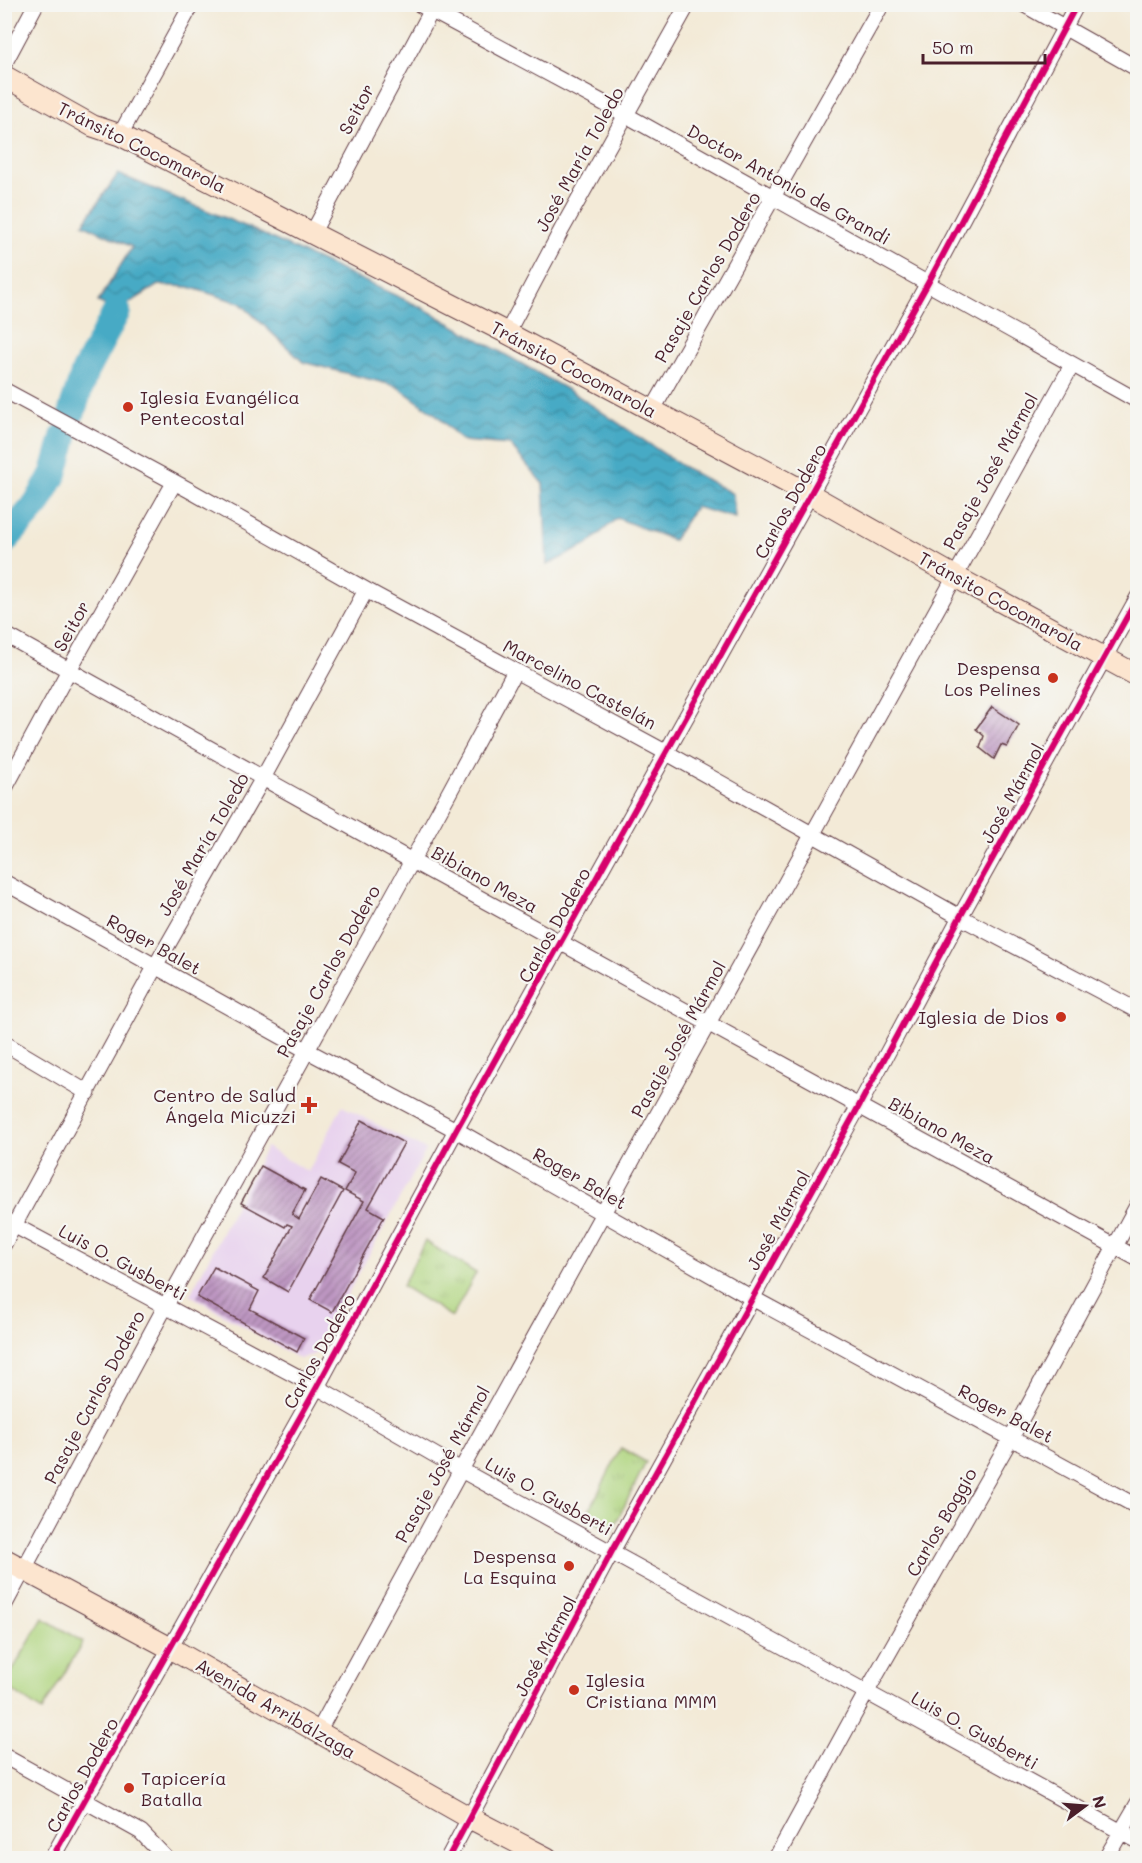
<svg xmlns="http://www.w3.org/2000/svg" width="1142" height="1863" font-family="Mali,sans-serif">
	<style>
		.built { fill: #e8d2ee }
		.grass { fill: #aed47d; stroke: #7c7a54; stroke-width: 1.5 }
		.park { fill: url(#park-tufts); stroke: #7c7a54; stroke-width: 1.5 }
		.water { fill: url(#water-waves); stroke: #486478; stroke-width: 1.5 }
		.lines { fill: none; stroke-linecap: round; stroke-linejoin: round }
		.river { stroke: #46aac5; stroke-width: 28 }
		.building { fill: url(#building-hatch) }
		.street-casing { stroke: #633d45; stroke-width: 17 }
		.secondary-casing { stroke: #633d45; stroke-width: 23 }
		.street { stroke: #fff; stroke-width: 15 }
		.secondary { stroke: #fce5cf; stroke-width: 21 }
		.cycleway-casing { stroke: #f6f6f2; stroke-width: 10 }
		.cycleway { stroke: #d6006c; stroke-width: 6 }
		.poi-dot { fill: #c8321e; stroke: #f6f6f2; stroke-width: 2 }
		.labels { text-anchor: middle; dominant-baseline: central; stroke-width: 4.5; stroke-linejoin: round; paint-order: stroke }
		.street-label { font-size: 18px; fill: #4a1f2b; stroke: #f6f6f2 }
		.poi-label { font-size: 18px; fill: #4a1f2b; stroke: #f6f6f2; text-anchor: end }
	</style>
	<defs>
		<pattern id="park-tufts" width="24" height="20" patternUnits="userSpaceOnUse" patternTransform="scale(1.5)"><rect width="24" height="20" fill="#aed47d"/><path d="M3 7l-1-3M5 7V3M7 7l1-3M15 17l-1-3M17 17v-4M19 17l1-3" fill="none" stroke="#97b66c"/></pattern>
		<pattern id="water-waves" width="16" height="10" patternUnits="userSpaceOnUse" patternTransform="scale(1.5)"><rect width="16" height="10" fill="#46aac5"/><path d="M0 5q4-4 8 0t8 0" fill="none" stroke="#3c8aa0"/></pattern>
		<pattern id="building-hatch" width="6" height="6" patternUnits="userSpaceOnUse" patternTransform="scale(1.5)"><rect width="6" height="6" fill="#be97c2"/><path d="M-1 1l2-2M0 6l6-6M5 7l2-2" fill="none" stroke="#9c7b9e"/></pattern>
	</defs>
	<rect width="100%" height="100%" fill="#f6f6f2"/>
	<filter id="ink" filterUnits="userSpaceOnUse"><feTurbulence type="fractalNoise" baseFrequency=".0167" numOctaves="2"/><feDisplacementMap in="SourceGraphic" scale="12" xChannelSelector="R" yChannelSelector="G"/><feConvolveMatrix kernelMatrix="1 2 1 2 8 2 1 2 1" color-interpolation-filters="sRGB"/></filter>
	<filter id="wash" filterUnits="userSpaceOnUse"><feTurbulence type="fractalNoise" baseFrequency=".008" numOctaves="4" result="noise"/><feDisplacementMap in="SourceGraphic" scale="24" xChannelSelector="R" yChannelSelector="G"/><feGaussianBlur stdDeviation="1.35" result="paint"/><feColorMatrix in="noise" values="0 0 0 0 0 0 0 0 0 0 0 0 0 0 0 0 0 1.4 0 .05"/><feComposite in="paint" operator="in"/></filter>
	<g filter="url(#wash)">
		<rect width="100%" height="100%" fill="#f3ead7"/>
		<path class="built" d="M342,1106L426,1150L315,1354L299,1359L190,1295L266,1147L308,1172Z"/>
		<path class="grass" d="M43,1618L83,1642L42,1711L4,1685Z"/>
		<path class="park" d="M425,1241L476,1273L452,1317L402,1286Z
			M621,1448L646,1462L612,1531L586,1517Z"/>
		<path class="water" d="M118,174L247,227L423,308L575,394L682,466L733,494L735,518L695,507L673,540L617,518L587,545L547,565L543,484L510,445L462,441L438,416L396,386L303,362L240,303L189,287L158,285L117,311L98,302L132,247L83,224Z"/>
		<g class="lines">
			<path class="river" d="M72,411L85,371L117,311
				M4,541L37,504L54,473L64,437"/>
		</g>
		<g id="blocks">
			<path class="building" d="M992,707L1019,725L1007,747L1001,745L994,759L980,748L984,736L976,729Z
				M362,1120L404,1143L368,1208L384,1217L332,1312L310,1300L364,1201L345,1191L355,1173L338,1164Z
				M261,1166L305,1190L292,1214L299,1219L321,1179L343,1191L288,1292L264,1278L292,1226L287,1224L285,1227L241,1203Z
				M214,1267L259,1291L250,1309L304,1338L297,1352L197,1297Z"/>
		</g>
	</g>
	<g filter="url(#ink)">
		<use href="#blocks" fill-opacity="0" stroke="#633d45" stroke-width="1.5"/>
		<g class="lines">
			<defs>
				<path id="street" d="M419,4L626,115L1138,401
					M1023,4L1138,69
					M4,64L36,4
					M120,135L192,4
					M313,232L435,4
					M507,333L562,229L688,4
					M4,390L189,490L366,590L667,753L960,917L1138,1011
					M652,411L882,4
					M4,634L412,861L1138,1259
					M4,790L69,670L174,483
					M4,882L306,1050L456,1130L752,1298L1138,1507
					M4,1043L88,1093
					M4,1220L317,1387L461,1470L1138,1841
					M4,1244L155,967L263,778L366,590
					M4,1606L165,1307L412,861L515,671
					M318,1732L461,1470L1072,365
					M4,1756L141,1832L166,1858
					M52,1858L317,1387L456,1130L928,283L1077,4
					M448,1858L611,1553L859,1106L960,917L1138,597
					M776,1858L866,1693L1011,1438L1138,1204
					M1106,1858L1138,1803"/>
				<path id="secondary" d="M4,76L93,126L120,135L507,333L811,495L954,576L1138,676
					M4,1559L170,1648L470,1818L547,1858"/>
			</defs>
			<use href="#street" class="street-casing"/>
			<use href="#secondary" class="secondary-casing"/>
			<use href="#street" class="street"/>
			<use href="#secondary" class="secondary"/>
			<defs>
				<path id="cycleway" d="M52,1858L317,1387L456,1130L928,283L1077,4
					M448,1858L611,1553L859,1106L960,917L1138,597"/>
			</defs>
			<use href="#cycleway" class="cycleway-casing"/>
			<use href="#cycleway" class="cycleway"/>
		</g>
	</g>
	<g class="poi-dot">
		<circle cx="128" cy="407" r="6"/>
		<circle cx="1053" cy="678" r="6"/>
		<circle cx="1061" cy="1017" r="6"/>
		<path d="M306 1096h6v6h6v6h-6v6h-6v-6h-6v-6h6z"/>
		<circle cx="569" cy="1566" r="6"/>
		<circle cx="574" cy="1690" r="6"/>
		<circle cx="129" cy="1788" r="6"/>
	</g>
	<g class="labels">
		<g class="street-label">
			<text transform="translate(356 109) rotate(-62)">Seitor</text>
			<text transform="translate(142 147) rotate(26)">Tránsito Cocomarola</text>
			<text transform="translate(579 159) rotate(-61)">José María Toledo</text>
			<text transform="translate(789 184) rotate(29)">Doctor Antonio de Grandi</text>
			<text transform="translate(707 277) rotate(-60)">Pasaje Carlos Dodero</text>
			<text transform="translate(574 369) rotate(28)">Tránsito Cocomarola</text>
			<text transform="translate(990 471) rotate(-61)">Pasaje José Mármol</text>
			<text transform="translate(790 501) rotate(-61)">Carlos Dodero</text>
			<text transform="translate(1001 601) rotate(29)">Tránsito Cocomarola</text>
			<text transform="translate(71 626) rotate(-61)">Seitor</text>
			<text transform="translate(580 684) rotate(28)">Marcelino Castelán</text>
			<text transform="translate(1012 793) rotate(-61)">José Mármol</text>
			<text transform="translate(203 844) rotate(-60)">José María Toledo</text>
			<text transform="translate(485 879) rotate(29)">Bibiano Meza</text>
			<text transform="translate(554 925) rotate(-61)">Carlos Dodero</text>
			<text transform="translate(154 944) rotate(29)">Roger Balet</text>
			<text transform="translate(328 971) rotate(-61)">Pasaje Carlos Dodero</text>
			<text transform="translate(678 1039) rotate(-61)">Pasaje José Mármol</text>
			<text transform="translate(942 1130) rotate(29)">Bibiano Meza</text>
			<text transform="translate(580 1178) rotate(30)">Roger Balet</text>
			<text transform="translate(778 1220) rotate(-61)">José Mármol</text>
			<text transform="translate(123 1262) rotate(28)">Luis O. Gusberti</text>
			<text transform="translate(319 1351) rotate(-61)">Carlos Dodero</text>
			<text transform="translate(94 1397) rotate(-62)">Pasaje Carlos Dodero</text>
			<text transform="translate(1006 1413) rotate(28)">Roger Balet</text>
			<text transform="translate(442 1464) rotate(-61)">Pasaje José Mármol</text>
			<text transform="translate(549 1496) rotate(29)">Luis O. Gusberti</text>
			<text transform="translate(941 1522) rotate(-60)">Carlos Boggio</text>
			<text transform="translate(545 1646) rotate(-62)">José Mármol</text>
			<text transform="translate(276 1708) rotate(30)">Avenida Arribálzaga</text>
			<text transform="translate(975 1730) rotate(29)">Luis O. Gusberti</text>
			<text transform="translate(82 1775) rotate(-61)">Carlos Dodero</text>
		</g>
		<g class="poi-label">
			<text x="140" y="397" text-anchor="start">Iglesia Evangélica<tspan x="140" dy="21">Pentecostal</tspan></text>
			<text x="1041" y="668">Despensa<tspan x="1041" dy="21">Los Pelines</tspan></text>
			<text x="1049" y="1017">Iglesia de Dios</text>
			<text x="296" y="1095">Centro de Salud<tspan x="296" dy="21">Ángela Micuzzi</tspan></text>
			<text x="557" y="1556">Despensa<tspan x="557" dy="21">La Esquina</tspan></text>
			<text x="586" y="1680" text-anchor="start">Iglesia<tspan x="586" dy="21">Cristiana MMM</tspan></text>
			<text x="141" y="1778" text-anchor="start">Tapicería<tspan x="141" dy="21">Batalla</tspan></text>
		</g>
	</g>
	<rect width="1142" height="1863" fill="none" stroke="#f6f6f2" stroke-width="24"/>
	<g transform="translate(1085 1806) rotate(74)" stroke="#f6f6f2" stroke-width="4.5" paint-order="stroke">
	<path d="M0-4.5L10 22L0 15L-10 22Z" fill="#4a1f2b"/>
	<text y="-9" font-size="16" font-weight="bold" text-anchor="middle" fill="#4a1f2b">N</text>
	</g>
	<path d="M923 54v9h122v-9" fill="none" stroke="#4a1f2b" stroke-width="3"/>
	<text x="932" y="54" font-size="18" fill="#4a1f2b" stroke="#f6f6f2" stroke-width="4.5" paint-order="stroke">50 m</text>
</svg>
